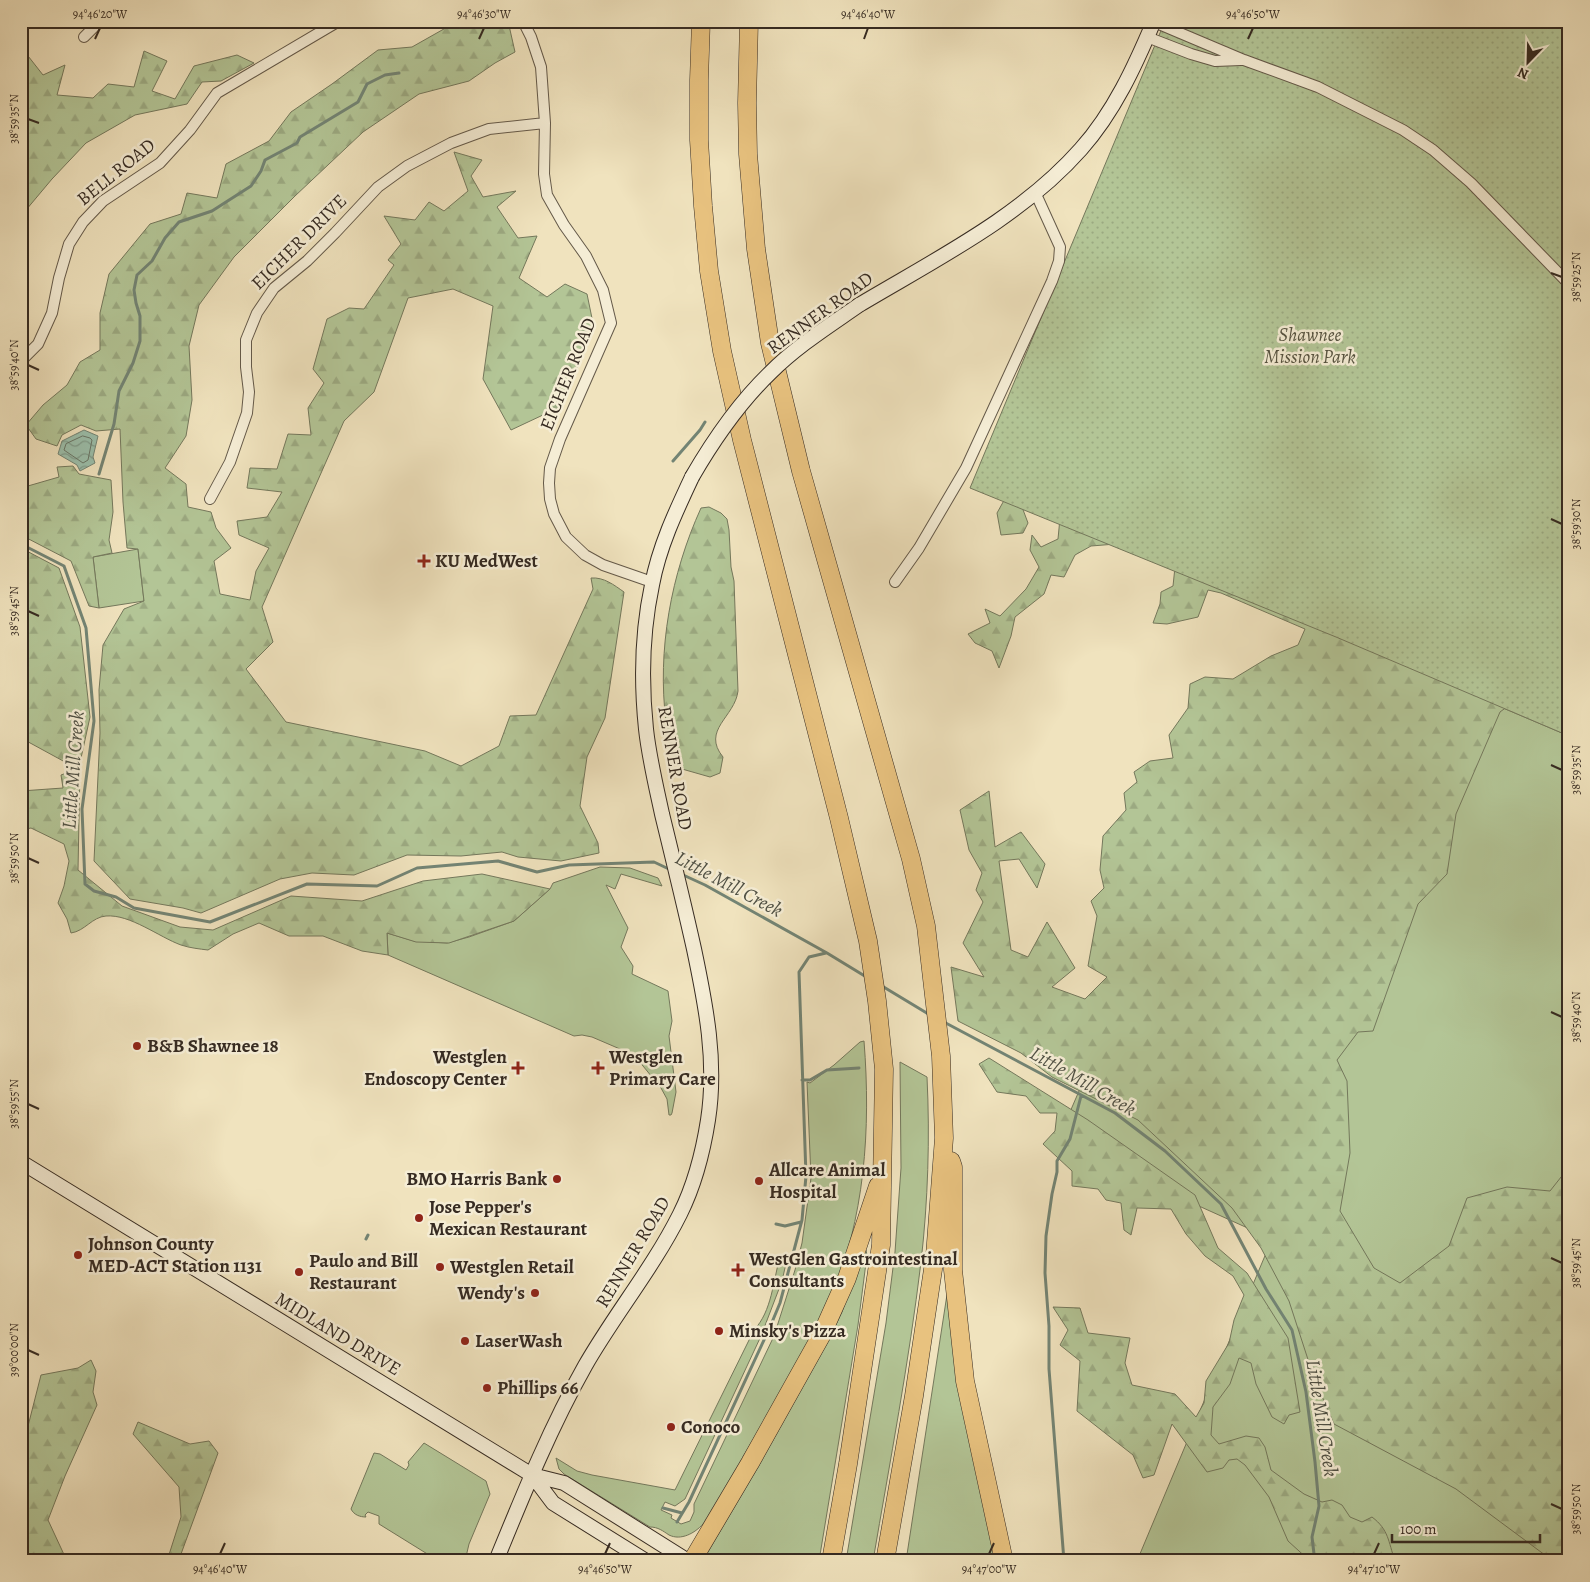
<svg xmlns="http://www.w3.org/2000/svg" width="1590" height="1582" font-family="Alegreya,serif">
	<style>
		.green { fill: #b3c596; stroke: #74785c }
		.forest { fill: url(#forest-firs); stroke: #74785c }
		.park { fill: url(#park-dots); stroke: #74785c }
		.water { fill: url(#water-waves); stroke: #738474 }
		.lines { fill: none; stroke-linecap: round; stroke-linejoin: round }
		.shore { stroke: #687566; stroke-width: 1 }
		.stream { stroke: #738474; stroke-width: 3 }
		.minor-casing { stroke: #645949; stroke-width: 12 }
		.secondary-casing { stroke: #362b22; stroke-width: 16 }
		.motorway-casing { stroke: #362b22; stroke-width: 19 }
		.minor { stroke: #f5edd5; stroke-width: 10 }
		.secondary { stroke: #f5edd5; stroke-width: 14 }
		.motorway { stroke: #e8c27f; stroke-width: 18 }
		.secondary-bridge-casing { stroke: #362b22; stroke-width: 16; stroke-linecap: butt }
		.secondary-bridge { stroke: #f5edd5; stroke-width: 14 }
		.ticks { fill: none; stroke: #362b22; stroke-width: 2 }
		.poi-dot { fill: #8f2418; stroke: #f5edd5; stroke-width: 2 }
		.labels { text-anchor: middle; dominant-baseline: central; stroke-width: 5; stroke-linejoin: round; paint-order: stroke }
		.street-label { font-size: 19px; fill: #362b22; stroke: #f5edd5 }
		.park-label { font-size: 19px; font-style: italic; fill: #55523f; stroke: #f5edd5 }
		.poi-label { font-size: 19px; font-weight: bold; fill: #362b22; stroke: #f5edd5; text-anchor: start }
		.water-label { font-size: 20px; font-style: italic; fill: #4f5044; stroke: #f5edd5 }
		.neatline { fill: none; stroke: #362b22; stroke-width: 2 }
		.ticks-label { font-size: 12px; text-anchor: middle; fill: #362b22 }
	</style>
	<defs>
		<pattern id="forest-firs" width="22" height="20" patternUnits="userSpaceOnUse" patternTransform="scale(1.25)"><rect width="22" height="20" fill="#b3c596"/><path d="M5 1l3.5 6h-7zM16 11l3.5 6h-7z" fill="#9ba981"/></pattern>
		<pattern id="park-dots" width="8" height="8" patternUnits="userSpaceOnUse" patternTransform="scale(1.25)"><rect width="8" height="8" fill="#b3c596"/><path d="M2 2h.1M6 6h.1" fill="none" stroke="#9ba981" stroke-width="1.8" stroke-linecap="round"/></pattern>
		<pattern id="water-waves" width="16" height="10" patternUnits="userSpaceOnUse" patternTransform="scale(1.25)"><rect width="16" height="10" fill="#9bbfab"/><path d="M0 5q4-4 8 0t8 0" fill="none" stroke="#7f9b8b"/></pattern>
	</defs>
	<rect width="100%" height="100%" fill="#f0e3be"/>
	<filter id="stains"><feTurbulence type="fractalNoise" baseFrequency=".004" numOctaves="4"/><feColorMatrix values="0 0 0 0 .2 0 0 0 0 .09 0 0 0 0 .02 0 0 0 .5 -.17"/></filter>
	<radialGradient id="worn" r=".72"><stop offset=".6" stop-color="#630" stop-opacity="0"/><stop offset="1" stop-color="#630" stop-opacity=".3"/></radialGradient>
	<path class="green" d="M138,549L144,601L99,608L93,557Z
		M1336,637L1569,736V1561H1137L1272,1239L1057,1142L1117,1003Z
		M600,867L630,868L658,878L662,886L621,874L615,889L606,885L628,928L621,947L633,966L632,974L668,991L672,1021L669,1036L676,1092L672,1113L671,1115H669L667,1099L661,1088L634,1055L592,1037L582,1035L574,1036L388,955L387,933L414,941L447,943L469,937L514,921L550,889L553,883Z
		M864,1041C871,1129 865,1218 830,1301C821,1321 809,1341 798,1360C768,1416 735,1470 703,1524C695,1533 681,1541 669,1535C663,1531 658,1527 650,1527L564,1474L559,1469L556,1458L577,1471L592,1475L675,1490L754,1330C772,1311 773,1281 780,1257L787,1259L782,1281L761,1336L685,1499L675,1506L665,1502L661,1510L672,1515L671,1518L681,1524L690,1521L694,1512V1504L774,1336L795,1270L802,1243L811,1178L807,1082L810,1083L834,1065L860,1042Z
		M900,1062L927,1077C930,1138 928,1201 921,1262C909,1362 890,1461 873,1561H846L886,1323L895,1252L901,1168Z
		M863,1250H866L867,1255L858,1325L819,1561H709L705,1557L757,1469L826,1345L842,1312Z
		M948,1288L997,1561H906Z
		M424,1443L486,1481L490,1494L469,1544L465,1561H451L438,1555L434,1557L429,1555L379,1524V1516L368,1512L365,1515L366,1517C360,1517 354,1515 351,1509L374,1453L380,1454L406,1470L409,1465L408,1462Z"/>
	<path class="forest" d="M458,21H508L515,52L495,63L469,81L419,94L363,132L295,196L234,257L199,305L189,346L192,400L186,436L165,468L186,484L188,507L211,512L216,528L231,548L214,561L220,594L250,600L256,571L269,548L239,535L237,521L267,517L282,492L247,488L250,468L277,469L288,434L311,435L308,408L324,383L313,369L327,319L349,308L364,309L394,265L388,260L401,244L384,216L415,220L429,202L444,211L468,191L454,152L482,160L471,176L483,197L516,191L497,207L518,238L537,236L519,278L547,297L565,284L587,294L594,328L560,407L511,430L483,379L493,306L453,289L408,298L374,392L344,421L262,607L273,642L246,669L286,722L425,751L461,766L499,746L510,716L536,715L593,589L591,578C604,577 614,585 624,592L605,718L587,757L580,806L598,843L599,853L561,861L518,857L502,852L461,856L407,855L354,875L312,873L280,879L201,913L183,908L130,899L94,861L100,733L99,690L103,645L124,609L144,601L138,549L127,548L123,502L120,429L96,431L81,425L62,435L57,446L36,439L26,425L43,405L67,385L80,362L100,350V313L109,274L150,224L181,214L187,193L217,198L226,164L269,141L291,112L332,84L378,50L412,47Z
		M21,47L43,75L65,65L57,95L93,98L108,84L134,87L144,51L167,61L152,91L175,99L194,66L237,55L254,63L221,81L202,82L187,104L135,115L86,143L52,179L26,210L23,244L21,247Z
		M1092,250L1102,273L1100,291L1122,311L1126,320L1139,330L1148,351L1172,353L1198,363L1202,344L1222,341L1223,383L1236,381L1238,396L1235,427L1253,445L1234,467L1239,486L1252,505L1246,530L1261,570L1292,592L1328,587L1348,595L1352,564L1384,539L1412,528L1407,547L1428,564L1468,607L1477,643L1470,659L1373,647L1492,682L1497,702L1505,696L1529,703L1530,695L1552,700L1547,688H1569V733L1508,706L1500,712L1456,814L1447,874L1418,904L1373,1031L1358,1032L1337,1060L1347,1081L1350,1153L1340,1211L1374,1268L1400,1283L1449,1246L1467,1198L1507,1187L1550,1191L1569,1167V1561H1553L1456,1489L1334,1424L1314,1378L1289,1301L1261,1248L1232,1208L1138,1120L1052,1077L1021,1053L958,1021L951,967L984,977L963,943L983,902L976,890L982,873L969,850L960,810L989,791L995,847L1021,832L1045,864L1037,888L1019,859L999,861L1011,950L1028,957L1047,922L1075,968L1052,987L1085,999L1107,977L1088,966L1097,916L1091,901L1104,888L1100,870L1103,836L1126,810L1124,793L1137,782L1134,772L1150,761L1173,758L1169,735L1188,708L1190,684L1205,677L1233,679L1271,656L1298,645L1305,629L1221,593L1208,590L1198,617L1167,624L1153,623L1160,604L1161,592L1173,586L1175,567L1116,544L1091,546L1075,555L1064,577L1051,575L1044,594L1015,617L1011,636L999,668L992,651L975,643L968,634L990,623L985,609L1000,616L1026,589L1039,567L1030,550L1032,535L1041,547L1058,539L1060,518L1019,499L1028,523L1023,533L1001,535L997,513L1007,495L977,484L1003,422H1016L1017,412L1030,406L1041,415L1055,409L1049,392L1066,379L1094,382L1108,374L1091,366L1088,343L1074,344L1050,322L1078,258Z
		M73,466L79,474L111,480L113,512L109,540L112,553L93,557L99,608L89,606L71,561L21,535V488L59,477L57,467Z
		M709,507L721,513L727,519L729,530L731,567L734,581L738,691C735,717 701,730 723,757L720,773L710,777L682,769C678,763 672,756 670,749C667,741 667,731 666,722C657,650 671,574 701,508Z
		M21,548L59,568L80,627L90,717L81,758L65,762L21,738Z
		M80,768L78,870L122,906L180,927L213,930L291,896L362,901L423,881L482,874L550,889L514,921L449,943L416,942L387,933L388,955L362,951L323,936H289L259,923L233,934L208,950C200,949 190,948 181,945C159,937 130,914 106,916C92,917 85,931 71,933L67,919L58,903L64,886L69,861L64,844L31,828L21,830V791L63,788L61,775Z
		M989,1058L1088,1120L1195,1195L1218,1248L1247,1273L1288,1338L1300,1412L1289,1415L1284,1424L1272,1417L1256,1384L1251,1363L1239,1358L1230,1384L1213,1407L1211,1435L1219,1444L1246,1436L1259,1438L1265,1447L1271,1470L1304,1494L1322,1502L1332,1500L1342,1505L1350,1517L1362,1522L1372,1517C1389,1530 1388,1541 1395,1561H1310L1288,1541L1269,1497L1245,1465L1237,1459L1229,1460L1223,1468L1207,1472L1172,1424L1154,1475L1143,1478L1133,1455L1077,1411L1080,1361L1060,1345L1068,1330L1053,1307L1080,1308L1088,1333L1130,1338L1125,1363L1132,1385L1175,1394L1196,1417L1204,1403L1206,1381L1229,1343L1234,1320L1244,1295L1233,1276L1205,1256L1186,1234L1171,1209L1137,1208L1131,1235L1124,1230L1121,1203L1106,1200L1098,1189L1072,1186V1171L1043,1144L1055,1131L1057,1113H1040L1026,1096L997,1092L979,1064Z
		M91,1360L96,1371L93,1392L97,1405L65,1476L48,1520L67,1561H21V1459L26,1434L41,1375L78,1368Z
		M138,1422L190,1444L209,1441L218,1453L181,1554L186,1561H167L181,1517L179,1487L133,1434Z"/>
	<path class="park" d="M1165,21H1569V736L1336,637L970,488Z"/>
	<path class="water" d="M84,430L98,436L93,457L95,463L80,471L77,465L58,454L62,441Z"/>
	<g class="lines">
		<path class="shore" d="M83,436L90,438L92,440L88,460L83,463L64,450L66,444Z"/>
		<path class="stream" d="M673,461L700,430L705,422
			M99,474L114,424L119,391L133,363L140,341V316L136,303L134,290L137,275L152,261L165,238L179,222L212,211L251,186L261,171L265,160L297,143L300,137L358,102L367,84L385,75L399,73
			M21,544L64,566L86,628L94,721L82,809L85,884L94,891L116,897L134,908L210,922L307,884L377,886L417,868L498,861L537,872L569,865L654,862L671,870
			M681,874L705,885L827,953L868,978
			M882,986L930,1015
			M942,1021L1115,1113L1165,1151L1221,1204L1266,1289L1292,1330L1306,1392L1315,1462L1319,1506L1312,1537L1314,1554L1329,1561
			M802,1080H810L827,1070L859,1068
			M776,1224L785,1226L801,1222
			M366,1239L368,1235
			M663,1508L682,1513
			M677,1522L689,1502L770,1327L780,1303L802,1220L806,1176L799,972L809,957L826,953
			M1064,1561L1049,1369V1326L1045,1273L1046,1236L1052,1194L1057,1172V1161L1070,1139L1081,1096"/>
		<defs>
			<path id="minor" d="M523,21L531,37L541,67L545,123L544,174L547,195L564,225L586,256L603,290L611,323L560,439L550,468L549,483L550,499L554,514L566,537L585,555L603,565L652,582
				M1154,22L1244,60L1318,87L1403,130L1433,150L1471,183L1569,284
				M84,37L100,21
				M1147,37L1191,54L1215,61L1241,60
				M21,361L38,344L52,313L59,278L69,244L83,222L103,201L160,163L190,130L217,93L339,21
				M210,499L230,462L247,413L249,392L246,367V340L257,313L274,288L307,261L335,233L378,187L407,166L451,143L489,129L545,123
				M895,582L919,548L966,468L1052,281L1059,261L1060,247L1035,192"/>
			<path id="secondary" d="M859,305C936,259 1021,217 1081,149C1114,112 1135,66 1154,21
				M21,1162L532,1475L564,1483L688,1561
				M532,1475L553,1503L646,1561
				M496,1561C523,1495 550,1428 585,1366C614,1315 653,1268 680,1214C694,1186 703,1152 708,1120C717,1062 706,1006 694,949C684,904 673,859 662,814C656,786 649,757 646,729C641,681 642,632 652,585C659,547 676,511 692,477"/>
			<path id="motorway" d="M701,21L699,80V140L703,206L709,271L722,351L742,440L839,818L868,941L877,1001L884,1069L881,1245L848,1464L831,1561
				M749,21L747,103L748,154L756,249L770,343L801,471L911,859L926,926L941,1056L944,1138L935,1256L914,1396L885,1561
				M951,1161L953,1167V1270L965,1381L1004,1561
				M692,1561L750,1463L821,1336L847,1278L878,1186"/>
		</defs>
		<use href="#minor" class="minor-casing"/>
		<use href="#secondary" class="secondary-casing"/>
		<use href="#motorway" class="motorway-casing"/>
		<use href="#minor" class="minor"/>
		<use href="#secondary" class="secondary"/>
		<use href="#motorway" class="motorway"/>
		<defs>
			<path id="secondary-bridge" d="M692,477C714,439 739,403 770,373C797,346 829,326 859,305"/>
		</defs>
		<use href="#secondary-bridge" class="secondary-bridge-casing"/>
		<use href="#secondary-bridge" class="secondary-bridge"/>
	</g>
	<path class="ticks" d="M95,39L100,28M479,39L484,28M864,39L868,28M1248,39L1253,28M28,119L39,123M1551,273L1562,277M28,365L39,370M1551,519L1562,524M28,611L39,616M1551,765L1562,770M28,858L39,863M1551,1012L1562,1017M28,1104L39,1109M1551,1258L1562,1263M28,1350L39,1355M1551,1504L1562,1509M220,1554L225,1543M605,1554L610,1543M989,1554L994,1543M1374,1554L1379,1543"/>
	<g class="poi-dot">
		<path d="M421.5 553.5h5v5h5v5h-5v5h-5v-5h-5v-5h5z"/>
		<circle cx="137" cy="1046" r="5"/>
		<path d="M515.5 1060.5h5v5h5v5h-5v5h-5v-5h-5v-5h5z"/>
		<path d="M595.5 1060.5h5v5h5v5h-5v5h-5v-5h-5v-5h5z"/>
		<circle cx="557" cy="1179" r="5"/>
		<circle cx="759" cy="1181" r="5"/>
		<circle cx="419" cy="1218" r="5"/>
		<circle cx="78" cy="1255" r="5"/>
		<circle cx="440" cy="1267" r="5"/>
		<path d="M735.5 1262.5h5v5h5v5h-5v5h-5v-5h-5v-5h5z"/>
		<circle cx="299" cy="1272" r="5"/>
		<circle cx="535" cy="1293" r="5"/>
		<circle cx="719" cy="1331" r="5"/>
		<circle cx="465" cy="1341" r="5"/>
		<circle cx="487" cy="1388" r="5"/>
		<circle cx="671" cy="1427" r="5"/>
	</g>
	<g class="labels">
		<g class="street-label">
			<text transform="translate(116 172) rotate(-39)">BELL ROAD</text>
			<text transform="translate(299 242) rotate(-45)">EICHER DRIVE</text>
			<text transform="translate(820 313) rotate(-36)">RENNER ROAD</text>
			<text transform="translate(568 374) rotate(-68)">EICHER ROAD</text>
			<text transform="translate(675 768) rotate(80)">RENNER ROAD</text>
			<text transform="translate(633 1252) rotate(-59)">RENNER ROAD</text>
			<text transform="translate(338 1334) rotate(31)">MIDLAND DRIVE</text>
		</g>
		<g class="park-label">
			<text x="1310" y="335">Shawnee<tspan x="1310" dy="22">Mission Park</tspan></text>
		</g>
		<g class="poi-label">
			<text x="435" y="561">KU MedWest</text>
			<text x="147" y="1046">B&amp;B Shawnee 18</text>
			<text x="507" y="1057" text-anchor="end">Westglen<tspan x="507" dy="22">Endoscopy Center</tspan></text>
			<text x="609" y="1057">Westglen<tspan x="609" dy="22">Primary Care</tspan></text>
			<text x="769" y="1170">Allcare Animal<tspan x="769" dy="22">Hospital</tspan></text>
			<text x="547" y="1179" text-anchor="end">BMO Harris Bank</text>
			<text x="429" y="1207">Jose Pepper's<tspan x="429" dy="22">Mexican Restaurant</tspan></text>
			<text x="88" y="1244">Johnson County<tspan x="88" dy="22">MED-ACT Station 1131</tspan></text>
			<text x="749" y="1259">WestGlen Gastrointestinal<tspan x="749" dy="22">Consultants</tspan></text>
			<text x="309" y="1261">Paulo and Bill<tspan x="309" dy="22">Restaurant</tspan></text>
			<text x="450" y="1267">Westglen Retail</text>
			<text x="525" y="1293" text-anchor="end">Wendy's</text>
			<text x="729" y="1331">Minsky's Pizza</text>
			<text x="475" y="1341">LaserWash</text>
			<text x="497" y="1388">Phillips 66</text>
			<text x="681" y="1427">Conoco</text>
		</g>
		<g class="water-label">
			<text transform="translate(73 770) rotate(-86)">Little Mill Creek</text>
			<text transform="translate(729 884) rotate(28)">Little Mill Creek</text>
			<text transform="translate(1083 1081) rotate(30)">Little Mill Creek</text>
			<text transform="translate(1322 1418) rotate(81)">Little Mill Creek</text>
		</g>
	</g>
	<rect width="1590" height="1582" fill="none" stroke="#f0e3be" stroke-width="55"/>
	<g transform="translate(1528 62) rotate(203)" stroke="#f5edd5" stroke-width="4" paint-order="stroke">
	<path d="M0-4L9 19L0 12L-9 19Z" fill="#362b22"/>
	<text y="-8" font-size="14" font-weight="bold" text-anchor="middle" fill="#362b22">N</text>
	</g>
	<path d="M1392 1534v8h148v-8" fill="none" stroke="#362b22" stroke-width="2.5"/>
	<text x="1400" y="1534" font-size="15" fill="#362b22" stroke="#f5edd5" stroke-width="4" paint-order="stroke">100 m</text>
	<rect x="28" y="28" width="1534" height="1526" class="neatline"/>
	<g class="ticks-label">
		<text x="100" y="18">94°46'20"W</text>
		<text x="484" y="18">94°46'30"W</text>
		<text x="868" y="18">94°46'40"W</text>
		<text x="1253" y="18">94°46'50"W</text>
		<text transform="translate(14 119) rotate(-90)" y="4">38°59'35"N</text>
		<text transform="translate(1576 277) rotate(-90)" y="4">38°59'25"N</text>
		<text transform="translate(14 365) rotate(-90)" y="4">38°59'40"N</text>
		<text transform="translate(1576 524) rotate(-90)" y="4">38°59'30"N</text>
		<text transform="translate(14 611) rotate(-90)" y="4">38°59'45"N</text>
		<text transform="translate(1576 770) rotate(-90)" y="4">38°59'35"N</text>
		<text transform="translate(14 858) rotate(-90)" y="4">38°59'50"N</text>
		<text transform="translate(1576 1017) rotate(-90)" y="4">38°59'40"N</text>
		<text transform="translate(14 1104) rotate(-90)" y="4">38°59'55"N</text>
		<text transform="translate(1576 1263) rotate(-90)" y="4">38°59'45"N</text>
		<text transform="translate(14 1350) rotate(-90)" y="4">39°00'00"N</text>
		<text transform="translate(1576 1509) rotate(-90)" y="4">38°59'50"N</text>
		<text x="220" y="1573">94°46'40"W</text>
		<text x="605" y="1573">94°46'50"W</text>
		<text x="989" y="1573">94°47'00"W</text>
		<text x="1374" y="1573">94°47'10"W</text>
	</g>
	<rect width="100%" height="100%" filter="url(#stains)"/>
	<rect width="100%" height="100%" fill="url(#worn)"/>
</svg>
